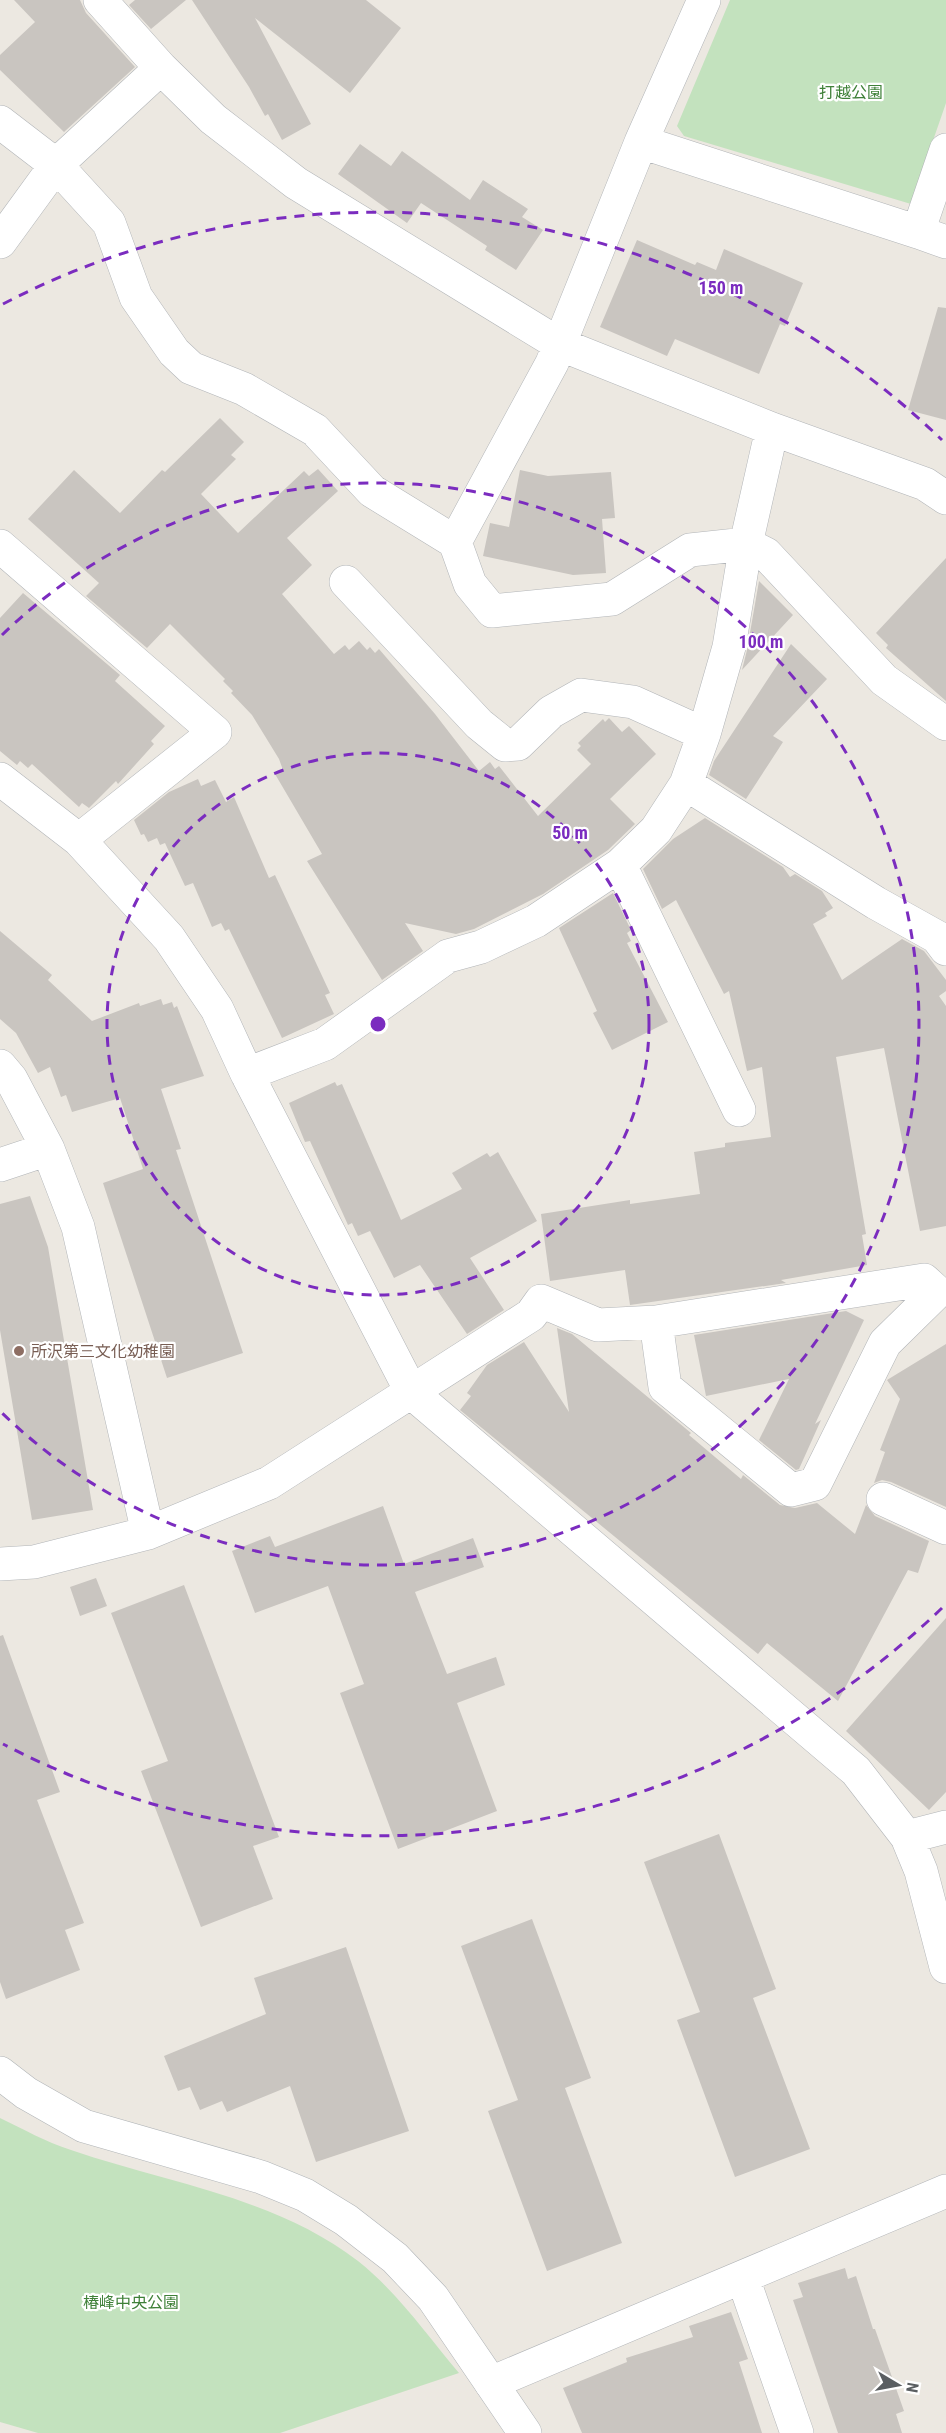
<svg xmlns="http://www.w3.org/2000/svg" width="946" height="2433" font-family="'Roboto Condensed','Noto Sans JP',sans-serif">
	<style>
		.green { fill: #c3e2be }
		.building { fill: #c9c5c0 }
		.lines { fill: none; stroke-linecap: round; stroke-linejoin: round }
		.street-casing { stroke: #b2b5b8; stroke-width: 34 }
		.secondary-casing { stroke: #b1b5b8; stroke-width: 34 }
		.street { stroke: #fff; stroke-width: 33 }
		.secondary { stroke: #fff; stroke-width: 33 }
		.ring { fill: none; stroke: #7b2cbf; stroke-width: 3; stroke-dasharray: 10 8 }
		.education-dot { fill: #8d6e63; stroke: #fff; stroke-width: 2 }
		.labels { text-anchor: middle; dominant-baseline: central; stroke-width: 4.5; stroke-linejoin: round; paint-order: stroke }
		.park-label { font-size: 16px; fill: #3f8139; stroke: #fff }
		.education-label { font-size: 16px; fill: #785e54; stroke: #fff; text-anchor: start }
		.centre { fill: #7b2cbf; stroke: #fff; stroke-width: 3 }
		.ring-label { font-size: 18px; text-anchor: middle; font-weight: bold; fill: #7b2cbf; stroke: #fff; stroke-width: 4.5; stroke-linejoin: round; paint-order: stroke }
	</style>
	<rect width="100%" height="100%" fill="#ece8e1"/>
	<path class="green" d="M730,0H946V103L911,204L684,136L677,126Z
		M0,2118C23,2129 46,2142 71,2150C167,2183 275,2197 358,2261C397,2292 427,2335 459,2373L280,2433H38L0,2422Z"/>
	<path class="building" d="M14,0H80L86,13L135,67L64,132L0,70V55L35,22Z
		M135,0H186L151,29L129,5Z
		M192,0H366L401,28L350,93L255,18L311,124L282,140L268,114L265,116L249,87Z
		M360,144L391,166L402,151L470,200L483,180L528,209L522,217L543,230L516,270L485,250L487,246L421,203L407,223L338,174Z
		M637,240L695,265L697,262L716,270L724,249L803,283L785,326L780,324L759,374L675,339L667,356L600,327Z
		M938,307L946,308V420L908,410Z
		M220,418L244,442L231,455L236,459L201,494L238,533L304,471L309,476L318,469L338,491L287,538L312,565L282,594L334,654L345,645L349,650L359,641L367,650L370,647L375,653L379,649L435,714L479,771L490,762L495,769L499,766L538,816L591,764L577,750L581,746L578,743L603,719L605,722L609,718L622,732L629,726L656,754L610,799L635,824L608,850L543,894L474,929L456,934L405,923L423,951L382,980L307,861L322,854L275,774L283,770L279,759L252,715L231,693L233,691L223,681L225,679L170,624L147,648L86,596L99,583L28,519L74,470L120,513L162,470L165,472Z
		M520,470L548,476L611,472L615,518L602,519L606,573L573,575L483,556L490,523L509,527Z
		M946,558V701L886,648L888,645L876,633Z
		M759,581L793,615L742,670L747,650Z
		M23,593L120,675L115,681L165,726L151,741L154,744L118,784L116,781L89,808L82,803L79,807L32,764L28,768L20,761L17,765L0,751V618Z
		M791,644L827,679L773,736L783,742L746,799L709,775L714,761Z
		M198,779L201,786L215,780L226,802L234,797L269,878L275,875L330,993L325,995L334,1014L282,1038L229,929L225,931L221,923L212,927L193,883L185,886L165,843L160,845L157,838L148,842L144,834L141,835L134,820L169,792Z
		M705,818L783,867L790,877L795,874L822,891L833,908L825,913L827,916L813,924L842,980L902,939L924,951L946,980V991L939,996L946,1006V1226L920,1231L884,1048L836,1057L866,1234L862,1235L867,1265L781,1280L786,1283L630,1305L625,1270L550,1281L541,1214L630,1200V1204L700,1194L694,1152L725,1147V1143L771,1137L762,1067L747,1071L729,991L724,994L676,900L662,909L643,869L673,839Z
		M613,893L631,930L627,933L631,941L627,943L668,1022L612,1050L593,1013L597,1011L559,928Z
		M0,931L52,975L48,980L92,1021L139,1003L140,1006L161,999L163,1005L172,1002L174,1008L177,1006L204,1076L161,1089L181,1149L176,1150L243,1353L167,1378L103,1183L143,1169L120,1098L72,1112L66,1095L61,1097L50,1067L38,1073L16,1033L0,1019Z
		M335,1082L337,1086L342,1084L401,1220L462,1189L452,1173L487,1153L490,1157L498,1152L537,1221L470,1258L504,1310L467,1334L420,1265L394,1278L370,1231L358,1236L352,1223L348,1225L310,1141L305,1142L289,1103Z
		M30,1196L48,1247L93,1510L32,1520L0,1330V1204Z
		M846,1311L864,1320L815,1424L821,1420L799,1469L796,1470L759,1440L789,1379L706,1396L694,1335Z
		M557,1328L572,1334L691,1433L689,1435L741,1479L743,1475L780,1505L795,1508L817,1503L855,1534L866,1505L875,1516L929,1541L918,1573L908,1570L838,1701L767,1643L758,1654L460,1410L471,1396L467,1393L487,1365L524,1342L569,1412Z
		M946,1344V1507L891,1482L882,1480L874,1483L885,1452L880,1450L900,1399L887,1380Z
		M383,1506L404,1564L473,1538L484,1567L415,1592L447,1674L496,1657L505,1685L457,1703L497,1811L398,1849L340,1693L364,1684L328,1586L255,1613L232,1551L270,1536L275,1547Z
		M96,1578L107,1606L80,1616L70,1587Z
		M184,1585L279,1837L253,1846L273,1899L201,1927L141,1771L168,1761L111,1613Z
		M946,1618V1792L929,1810L846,1731Z
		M3,1635L60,1792L37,1800L84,1923L65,1930L80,1970L6,1999L0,1982V1636Z
		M719,1834L776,1989L753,1998L810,2149L735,2177L677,2020L700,2012L644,1862Z
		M532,1919L591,2078L565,2088L622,2243L547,2271L488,2111L518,2100L461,1946Z
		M346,1947L409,2131L316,2162L290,2086L227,2112L222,2101L200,2110L190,2087L178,2091L164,2056L266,2014L254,1978Z
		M845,2268L848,2279L856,2276L873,2329H875L904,2411L896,2414L902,2433H838L793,2300L803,2297L798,2283Z
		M731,2312L748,2359L739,2362L762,2433H582L563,2388L627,2362L626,2358L693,2337L689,2326Z"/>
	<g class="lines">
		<defs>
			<path id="street" d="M100,0L161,68L213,119L296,183L559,344L772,429L925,484L946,498
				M0,122L56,165L109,223L136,297L174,352L191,368L244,389L315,430L372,491L455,542L470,584L492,611L612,599L690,550L746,544L766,554L884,680L946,724
				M641,142L918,232L946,150
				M918,232L946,242
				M0,242L56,165L161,68
				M455,542L552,363L641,142L704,0
				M0,546L215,732L79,840
				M346,582L479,724L505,745L518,744L551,712L581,695L633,702L704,734
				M0,779L79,840L169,938L217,1009L247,1074L412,1393L856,1771L907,1837L921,1871L946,1967
				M686,784L876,903L937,937L946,949
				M620,865L739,1110
				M0,1066L11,1079L48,1149L78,1227L148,1533
				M247,1074L325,1044L448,956L481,947L536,921L620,865L656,830L686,784L704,734L729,647L746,544L772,429
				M0,1165L48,1149
				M883,1499L946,1528
				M0,1564L34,1562L148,1533L269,1483L531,1315L541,1301L598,1325L656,1322L665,1387L791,1490L815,1484L885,1343L937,1292L924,1280L656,1322
				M907,1837L946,1827
				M743,2278L797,2433
				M491,2383L946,2191"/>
			<path id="secondary" d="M0,2073L26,2093L84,2126L261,2177L305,2195L346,2220L395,2258L433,2298L525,2433"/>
		</defs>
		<use href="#street" class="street-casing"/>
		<use href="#secondary" class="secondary-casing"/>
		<use href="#street" class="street"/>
		<use href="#secondary" class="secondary"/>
	</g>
	<g class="ring">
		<circle cx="378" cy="1024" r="271"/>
		<path d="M2 635A541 541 0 1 1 2 1413"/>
		<path d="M942 1608A812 812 0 0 1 3 1744M3 304A812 812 0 0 1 942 440"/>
	</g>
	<circle class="education-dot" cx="19" cy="1351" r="6"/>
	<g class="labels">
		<g class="park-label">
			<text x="851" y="92">打越公園</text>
			<text x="131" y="2302">椿峰中央公園</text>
		</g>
		<g class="education-label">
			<text x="31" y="1351">所沢第三文化幼稚園</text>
		</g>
	</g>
	<circle cx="378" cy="1024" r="9" class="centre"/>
	<g class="ring-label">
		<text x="721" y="294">150 m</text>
		<text x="761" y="648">100 m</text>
		<text x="570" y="839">50 m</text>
	</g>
	<g transform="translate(898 2385) rotate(100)" stroke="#ffffff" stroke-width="4.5" paint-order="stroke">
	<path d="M0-4.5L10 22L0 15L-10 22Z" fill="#5a5e61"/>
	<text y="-9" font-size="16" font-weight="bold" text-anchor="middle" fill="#5a5e61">N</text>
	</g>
</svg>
